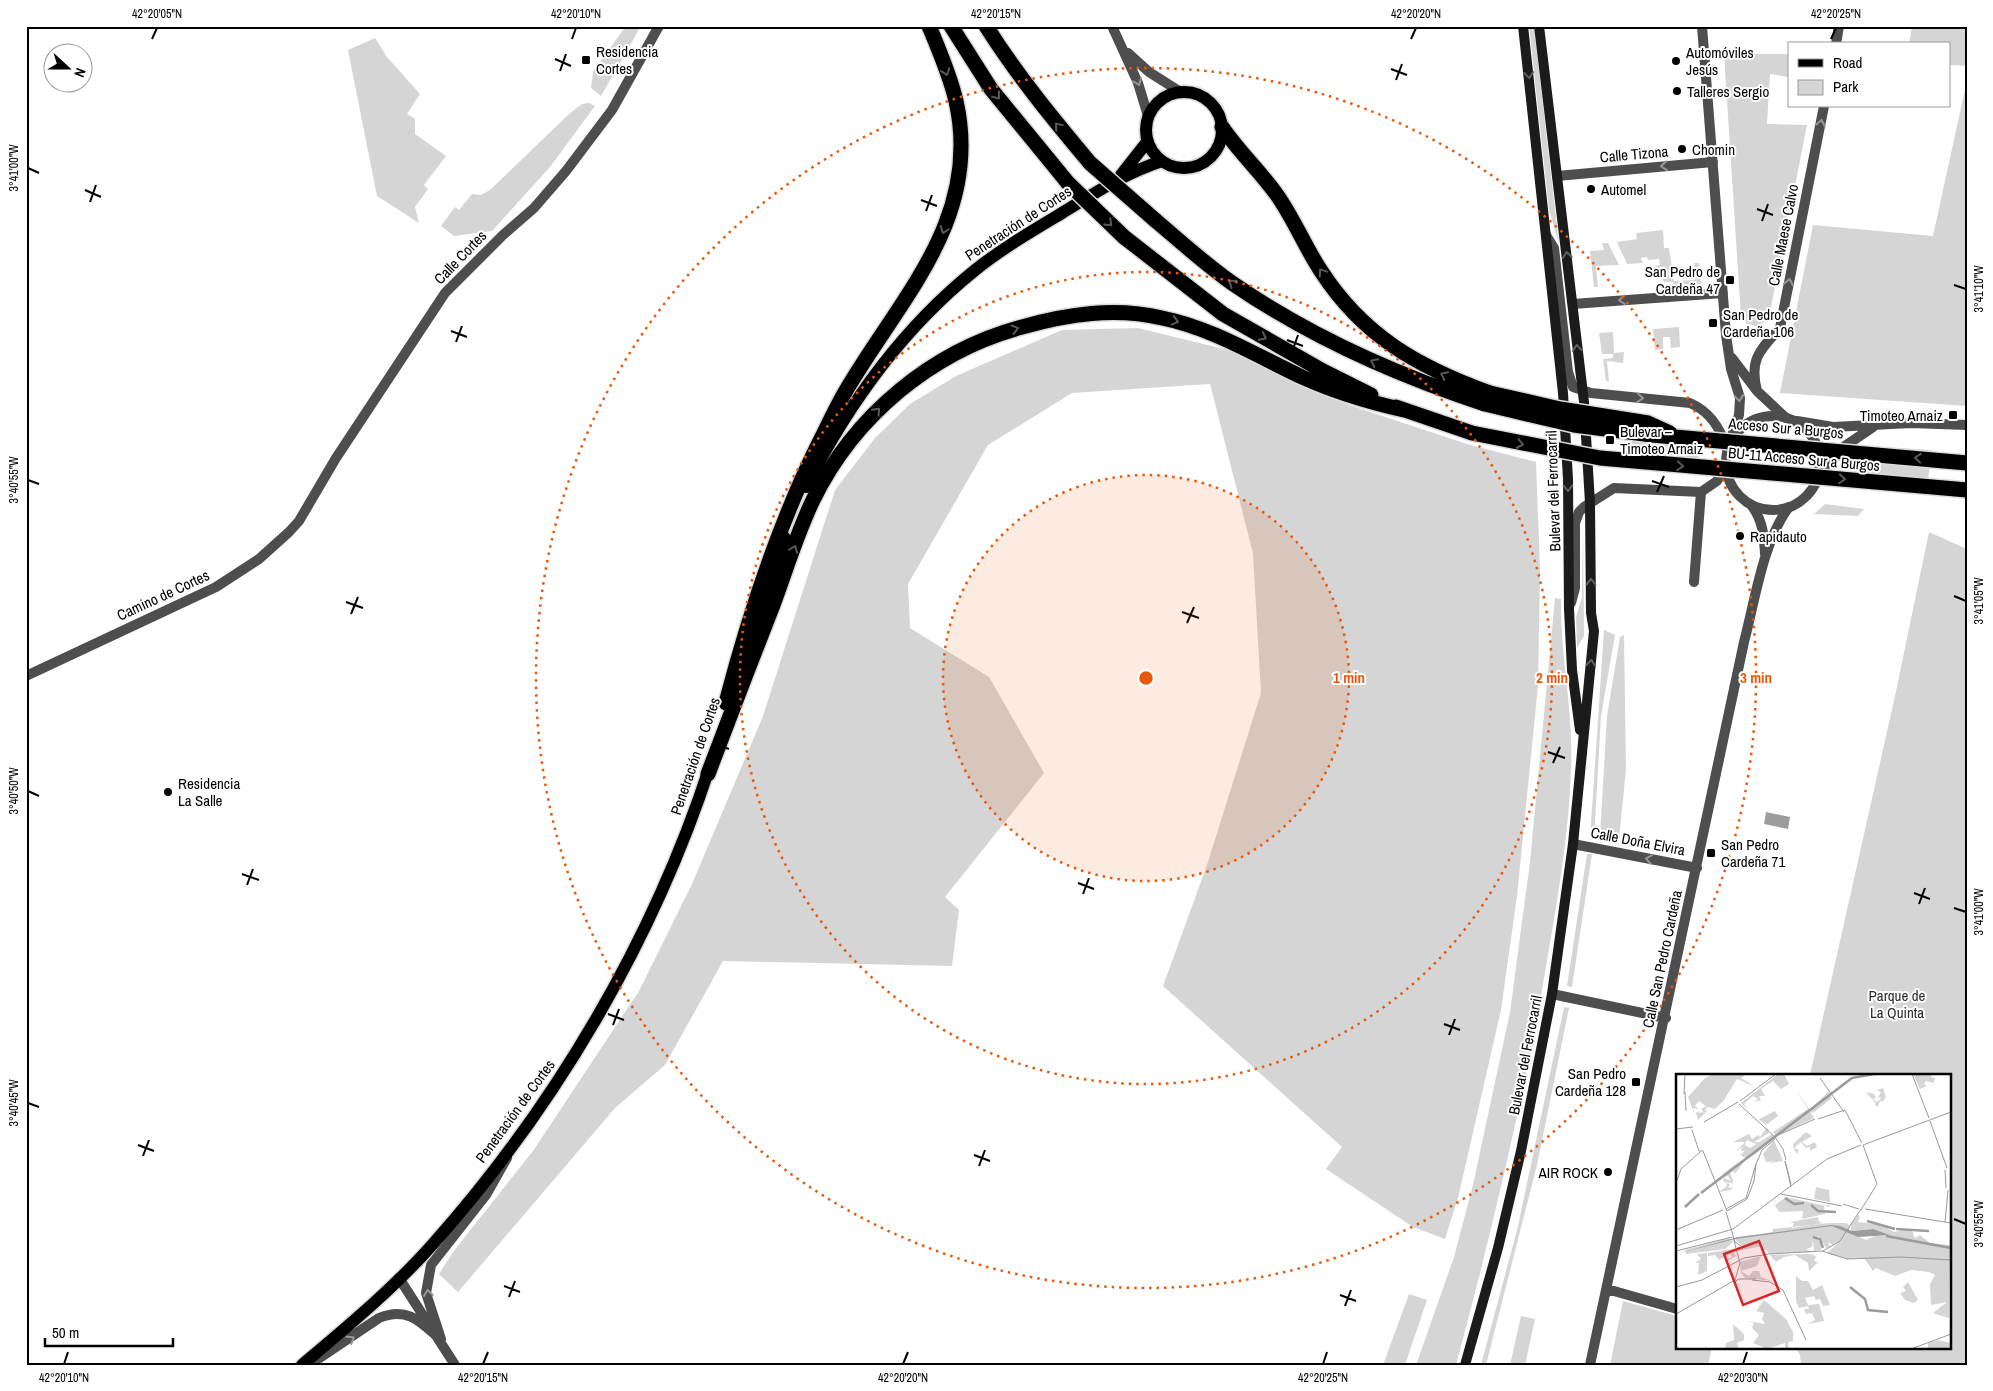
<svg xmlns="http://www.w3.org/2000/svg" width="1993" height="1391" font-family="'Archivo Narrow',sans-serif">
	<style>
		.green { fill: #d5d5d5 }
		.water { fill: #9c9c9c }
		.lines { fill: none; stroke-linecap: round; stroke-linejoin: round }
		.primary-casing { stroke: #dbdbdb; stroke-width: 15 }
		.motorway-casing { stroke: #dbdbdb; stroke-width: 18 }
		.minor { stroke: #4e4e4e; stroke-width: 10 }
		.tertiary { stroke: #4e4e4e; stroke-width: 10 }
		.secondary { stroke: #1b1b1b; stroke-width: 10 }
		.primary { stroke: #000; stroke-width: 12 }
		.motorway { stroke: #000; stroke-width: 15 }
		.motorway-bridge-casing { stroke: #dbdbdb; stroke-width: 18; stroke-linecap: butt }
		.motorway-bridge { stroke: #000; stroke-width: 15 }
		.oneway { stroke: #595959 }
		.oneway2 { stroke: #5f5f5f }
		.oneway3 { stroke: #959595 }
		.ticks { fill: none; stroke: #000; stroke-width: 2 }
		.ring { fill: none; stroke: #e8590c; stroke-width: 2.5; stroke-dasharray: 2.5 5 }
		.poi-dot { fill: #000; stroke: #fff; stroke-width: 2 }
		.labels { text-anchor: middle; dominant-baseline: central; stroke-width: 4; stroke-linejoin: round; paint-order: stroke }
		.poi-label { font-size: 15px; fill: #000; stroke: #fff; text-anchor: start }
		.street-label { font-size: 15px; fill: #000; stroke: #fff }
		.park-label { font-size: 15px; fill: #2c2c2c; stroke: #fff }
		.inset-river { fill: none; stroke: #9c9c9c; stroke-width: 2.5 }
		.inset-road { fill: none; stroke: #999; stroke-width: 1 }
		.view { fill: #d62828; fill-opacity: 0.15; stroke: #d62828; stroke-width: 2.5 }
		.inset-edge { fill: none; stroke: #000; stroke-width: 2.5 }
		.centre { fill: #e8590c; stroke: #fff; stroke-width: 2.5 }
		.ring-label { font-size: 15px; text-anchor: middle; font-weight: bold; fill: #e8590c; stroke: #fff; stroke-width: 4; stroke-linejoin: round; paint-order: stroke }
		.neatline { fill: none; stroke: #000; stroke-width: 2 }
		.ticks-label { font-size: 12px; text-anchor: middle; fill: #000 }
	</style>
	<rect width="100%" height="100%" fill="#fff"/>
	<path class="green" d="M626,26H641L601,96L591,88L593,72Z
		M1529,26H1534L1559,244L1549,210Z
		M1912,26H1967V66L1949,65V44H1909Z
		M375,38L387,57L420,94L407,114L415,119V134L446,156L424,185L428,189L415,207L419,223L377,196L348,50Z
		M1724,54H1789L1788,77L1770,74L1767,124L1807,125L1770,312L1764,322L1756,326L1747,324L1741,317Z
		M1967,80V406L1780,393L1813,225L1933,236Z
		M589,103L595,106L550,167L492,231L454,236L441,226L455,207L459,210L472,194L481,195L490,190L569,114L582,104Z
		M1663,230L1664,248H1669L1674,281L1695,280L1694,263H1699L1701,284L1674,286L1673,282H1664L1655,266L1660,265L1659,259L1648,260L1647,257L1641,258L1643,263L1627,264L1617,242L1637,239L1636,233Z
		M1602,243H1608L1619,265L1596,266L1598,287H1594L1590,251L1604,250Z
		M1679,327L1680,347L1671,348L1670,337H1663V349L1655,350L1653,329Z
		M1138,328L1232,351L1349,405L1467,444L1536,462L1540,570L1538,686L1517,896L1501,1010L1458,1198L1445,1239L1413,1227L1326,1169L1342,1147L1163,986L1207,865L1261,693L1253,553L1210,384L1072,393L988,445L908,584L910,628L989,677L1044,773L945,897L959,910L952,966L723,961L665,1065L615,1108L458,1292L439,1274L453,1252L533,1151L639,991L692,884L763,716L835,490L875,438L910,404L956,376L1062,330Z
		M1613,332L1614,353L1624,352L1623,363L1607,361L1609,381H1606L1603,359L1613,358V354H1602L1599,333Z
		M1634,425L1701,431L1697,474L1629,467Z
		M1900,448L1932,450L1926,494L1859,488L1862,460L1886,449Z
		M1825,504L1864,509L1858,516L1814,514Z
		M1583,527L1584,636L1577,648L1576,617L1582,597Z
		M1929,532L1967,549V1365H1801L1800,1355L1795,1347H1949V1075H1810L1895,696Z
		M1555,598L1561,599C1560,656 1574,713 1571,770C1569,830 1559,890 1549,949C1526,1089 1493,1227 1456,1365H1416L1454,1257L1473,1185L1510,1012L1530,862Z
		M1604,630L1615,635L1601,716L1594,840L1590,839Z
		M1624,635L1626,769L1619,839L1600,836L1607,716L1620,637Z
		M1587,854H1592L1572,987L1567,986Z
		M1564,1007L1569,1008L1537,1165L1486,1365H1481L1518,1226Z
		M1409,1294L1427,1300L1405,1365H1383Z
		M1623,1301L1677,1316V1347H1712L1708,1365H1610Z
		M1521,1316L1535,1319L1525,1365H1510Z"/>
	<path class="water" d="M1766,812L1790,817L1788,829L1764,824Z"/>
	<g class="lines">
		<defs>
			<path id="primary" d="M1146 130a38 38 0 1 1 76 0a38 38 0 1 1-76 0Z
				M1121,175L1147,142
				M806,487C848,404 901,330 974,271C1001,249 1032,231 1062,213C1095,193 1125,173 1162,161
				M749,650L785,538
				M302,1365C347,1327 394,1288 433,1244C555,1107 653,941 710,766"/>
			<path id="motorway" d="M951,26L991,89L1068,183
				M986,26C1017,75 1053,119 1090,163
				M1222,127C1239,152 1260,171 1277,195C1294,219 1305,247 1321,271C1363,336 1418,367 1490,393
				M1155,220C1180,241 1205,264 1232,283C1309,336 1396,375 1485,404
				M1124,237L1223,314L1323,371L1371,395
				M1396,407L1472,433
				M726,703C750,611 779,522 822,437C829,423 836,408 844,394C898,300 983,220 956,101C950,75 939,50 929,26
				M708,774C729,718 751,661 773,605C786,570 797,533 813,500C854,416 932,351 1022,327C1068,314 1115,307 1162,318C1212,328 1257,356 1302,377C1335,392 1368,402 1404,410"/>
		</defs>
		<use href="#primary" class="primary-casing"/>
		<use href="#motorway" class="motorway-casing"/>
		<path class="minor" d="M1112,26L1138,83L1148,116
			M1702,26L1726,335L1731,369L1740,398L1739,415L1730,442
			M1836,44L1839,26
			M1128,53L1149,72L1179,91
			M1557,176L1713,162
			M1573,304L1723,293
			M1732,358L1757,391L1786,418
			M1757,391C1749,359 1760,350 1780,328L1824,106
			M1752,506C1763,521 1764,536 1765,554
			M1694,582L1701,492
			M26,676L216,587L259,559L289,532L299,521L336,458L445,293L503,235L534,208L566,171L612,110L659,26
			M1573,844L1697,868
			M1552,994L1666,1018
			M1607,1289L1677,1309
			M1590,1365L1744,642C1755,601 1763,541 1789,507"/>
		<path class="tertiary" d="M1546,235L1554,248L1568,372L1573,387L1591,393L1690,403C1711,412 1721,429 1727,450
			M1726 463a47 47 0 1 1 94 0a47 47 0 1 1-94 0Z
			M1797,421L1833,427L1911,423L1967,425
			M1821,470L1845,446L1873,427
			M1571,603L1575,588V523L1579,512L1584,507L1614,488L1701,492L1717,481L1725,465
			M399,1278L455,1365
			M441,1339L426,1293L431,1265L486,1195L507,1158
			M309,1365L379,1318C407,1306 421,1322 440,1339"/>
		<path class="secondary" d="M1523,26L1563,393L1568,479L1569,609L1572,670L1580,730
			M1465,1365L1498,1248L1521,1151L1552,994L1573,844L1594,631L1591,613L1590,503L1584,402L1539,26"/>
		<use href="#primary" class="primary"/>
		<use href="#motorway" class="motorway"/>
		<defs>
			<path id="motorway-bridge" d="M1090,163L1155,220
				M1068,183L1124,237
				M1490,393L1560,409L1648,423L1670,433
				M1485,404L1574,425L1652,435L1967,463
				M1472,433L1600,458L1967,490"/>
		</defs>
		<use href="#motorway-bridge" class="motorway-bridge-casing"/>
		<use href="#motorway-bridge" class="motorway-bridge"/>
	</g>
	<defs><path id="oneway-chevron" d="M-2-3.5L2.5 0L-2 3.5" fill="none" stroke-width="1.6" stroke-linecap="round" stroke-linejoin="round" transform="scale(1.25)"/></defs>
	<g class="oneway">
		<use href="#oneway-chevron" transform="translate(946 72) rotate(71)"/>
		<use href="#oneway-chevron" transform="translate(997 96) rotate(52)"/>
		<use href="#oneway-chevron" transform="translate(1058 126) rotate(-130)"/>
		<use href="#oneway-chevron" transform="translate(1109 223) rotate(44)"/>
		<use href="#oneway-chevron" transform="translate(944 230) rotate(111)"/>
		<use href="#oneway-chevron" transform="translate(1322 272) rotate(-124)"/>
		<use href="#oneway-chevron" transform="translate(1232 283) rotate(-145)"/>
		<use href="#oneway-chevron" transform="translate(1175 321) rotate(15)"/>
		<use href="#oneway-chevron" transform="translate(1015 329) rotate(-15)"/>
		<use href="#oneway-chevron" transform="translate(1263 337) rotate(28)"/>
		<use href="#oneway-chevron" transform="translate(1374 362) rotate(-153)"/>
		<use href="#oneway-chevron" transform="translate(1444 375) rotate(-154)"/>
		<use href="#oneway-chevron" transform="translate(877 411) rotate(-47)"/>
		<use href="#oneway-chevron" transform="translate(1520 444) rotate(12)"/>
		<use href="#oneway-chevron" transform="translate(1918 458) rotate(-175)"/>
		<use href="#oneway-chevron" transform="translate(1680 466) rotate(5)"/>
		<use href="#oneway-chevron" transform="translate(1842 479) rotate(5)"/>
		<use href="#oneway-chevron" transform="translate(794 549) rotate(-69)"/>
	</g>
	<g class="oneway2">
		<use href="#oneway-chevron" transform="translate(1529 75) rotate(83)"/>
		<use href="#oneway-chevron" transform="translate(1567 255) rotate(-97)"/>
		<use href="#oneway-chevron" transform="translate(1577 348) rotate(-96)"/>
		<use href="#oneway-chevron" transform="translate(1568 488) rotate(89)"/>
		<use href="#oneway-chevron" transform="translate(1591 582) rotate(-90)"/>
		<use href="#oneway-chevron" transform="translate(1591 663) rotate(-86)"/>
	</g>
	<g class="oneway3">
		<use href="#oneway-chevron" transform="translate(1138 82) rotate(68)"/>
		<use href="#oneway-chevron" transform="translate(1821 123) rotate(-79)"/>
		<use href="#oneway-chevron" transform="translate(1664 166) rotate(175)"/>
		<use href="#oneway-chevron" transform="translate(1789 282) rotate(-79)"/>
		<use href="#oneway-chevron" transform="translate(1622 300) rotate(176)"/>
		<use href="#oneway-chevron" transform="translate(1640 398) rotate(5)"/>
		<use href="#oneway-chevron" transform="translate(1739 398) rotate(85)"/>
		<use href="#oneway-chevron" transform="translate(1649 859) rotate(-169)"/>
		<use href="#oneway-chevron" transform="translate(428 1293) rotate(-97)"/>
		<use href="#oneway-chevron" transform="translate(351 1339) rotate(-33)"/>
	</g>
	<path class="ticks" d="M152,39L157,28M572,39L576,28M992,39L996,28M1411,39L1416,28M1831,39L1836,28M555,59L571,66M1391,69L1407,75M560,71L566,54M1396,80L1402,64M28,168L39,173M85,190L101,197M921,200L937,206M90,202L96,185M1757,209L1773,215M926,211L932,195M1762,221L1768,204M1954,285L1966,289M451,331L467,337M1287,340L1303,346M456,342L462,326M1292,352L1298,335M816,471L833,477M28,480L39,484M1652,481L1669,487M821,483L828,466M1657,492L1664,476M1954,596L1966,601M346,602L363,608M1182,612L1199,618M351,614L358,597M1187,623L1194,607M712,743L729,749M1548,752L1565,758M717,754L724,738M1553,763L1560,747M28,791L39,796M242,874L259,880M1078,883L1094,889M247,885L253,869M1914,893L1930,899M1083,894L1089,878M1919,904L1925,888M1954,908L1966,912M608,1014L624,1020M1444,1024L1460,1030M613,1025L619,1009M1449,1035L1455,1019M28,1103L39,1107M138,1145L154,1151M974,1155L990,1161M143,1156L149,1140M979,1166L985,1150M1954,1219L1966,1224M504,1286L520,1292M1340,1295L1356,1301M509,1297L515,1281M1345,1306L1351,1290M64,1364L68,1352M483,1364L488,1352M903,1364L908,1352M1323,1364L1327,1352M1743,1364L1747,1352"/>
	<circle cx="1146" cy="678" r="203" fill="#e8590c" fill-opacity=".12"/>
	<g class="ring">
		<circle cx="1146" cy="678" r="203"/>
		<circle cx="1146" cy="678" r="406"/>
		<circle cx="1146" cy="678" r="610"/>
	</g>
	<g class="poi-dot">
		<rect x="581" y="55" width="10" height="10" rx="2.5"/>
		<circle cx="1676" cy="61" r="5"/>
		<circle cx="1677" cy="91" r="5"/>
		<circle cx="1682" cy="149" r="5"/>
		<circle cx="1591" cy="189" r="5"/>
		<rect x="1725" y="275" width="10" height="10" rx="2.5"/>
		<rect x="1708" y="318" width="10" height="10" rx="2.5"/>
		<rect x="1948" y="410" width="10" height="10" rx="2.5"/>
		<rect x="1605" y="435" width="10" height="10" rx="2.5"/>
		<circle cx="1740" cy="536" r="5"/>
		<circle cx="168" cy="792" r="5"/>
		<rect x="1706" y="848" width="10" height="10" rx="2.5"/>
		<rect x="1631" y="1077" width="10" height="10" rx="2.5"/>
		<circle cx="1608" cy="1172" r="5"/>
	</g>
	<g class="labels">
		<g class="poi-label">
			<text x="596" y="51">Residencia<tspan x="596" dy="17">Cortes</tspan></text>
			<text x="1686" y="52">Automóviles<tspan x="1686" dy="17">Jesús</tspan></text>
			<text x="1687" y="91">Talleres Sergio</text>
			<text x="1692" y="149">Chomin</text>
			<text x="1601" y="189">Automel</text>
			<text x="1720" y="271" text-anchor="end">San Pedro de<tspan x="1720" dy="17">Cardeña 47</tspan></text>
			<text x="1723" y="314">San Pedro de<tspan x="1723" dy="17">Cardeña 106</tspan></text>
			<text x="1943" y="415" text-anchor="end">Timoteo Arnaiz</text>
			<text x="1620" y="431">Bulevar –<tspan x="1620" dy="17">Timoteo Arnaiz</tspan></text>
			<text x="1750" y="536">Rapidauto</text>
			<text x="178" y="783">Residencia<tspan x="178" dy="17">La Salle</tspan></text>
			<text x="1721" y="844">San Pedro<tspan x="1721" dy="17">Cardeña 71</tspan></text>
			<text x="1626" y="1073" text-anchor="end">San Pedro<tspan x="1626" dy="17">Cardeña 128</tspan></text>
			<text x="1598" y="1172" text-anchor="end">AIR ROCK</text>
		</g>
		<g class="street-label">
			<text transform="translate(1634 154) rotate(-5)">Calle Tizona</text>
			<text transform="translate(1018 223) rotate(-33)">Penetración de Cortes</text>
			<text transform="translate(1783 235) rotate(-79)">Calle Maese Calvo</text>
			<text transform="translate(460 257) rotate(-46)">Calle Cortes</text>
			<text transform="translate(1786 428) rotate(5)">Acceso Sur a Burgos</text>
			<text transform="translate(1804 459) rotate(5)">BU-11 Acceso Sur a Burgos</text>
			<text transform="translate(1553 491) rotate(-92)">Bulevar del Ferrocarril</text>
			<text transform="translate(163 595) rotate(-25)">Camino de Cortes</text>
			<text transform="translate(695 756) rotate(-71)">Penetración de Cortes</text>
			<text transform="translate(1638 841) rotate(11)">Calle Doña Elvira</text>
			<text transform="translate(1662 959) rotate(-78)">Calle San Pedro Cardeña</text>
			<text transform="translate(1525 1055) rotate(-79)">Bulevar del Ferrocarril</text>
			<text transform="translate(515 1111) rotate(-54)">Penetración de Cortes</text>
		</g>
		<g class="park-label">
			<text x="1897" y="995">Parque de<tspan x="1897" dy="17">La Quinta</tspan></text>
		</g>
	</g>
	<g transform="translate(1676 1074)">
		<rect width="275" height="275" fill="#fff"/>
		<path d="M37,0H71L65,4L79,13L61,5L48,26L39,35L31,33L29,37L32,36L22,46L20,38L26,39L19,36L28,39L25,35L30,32L23,27L19,32L23,35L17,34L19,42L12,23L29,4ZM102,0H108L113,10L105,15L97,7L85,15L89,22H83L85,26L78,28L82,25L77,22L68,30L71,35L65,29ZM237,0H257L255,3L259,4L258,9L250,7L248,10L251,12L244,15ZM207,14L210,23L206,28L204,26L202,33L198,30L169,37L198,30H200L190,18L198,20L200,24L196,25L201,28L206,23L202,24L205,18L201,16ZM120,16L134,36L152,18L156,24L137,39L134,37L138,44L100,62L97,58L132,35ZM99,37L102,42L90,51L83,45ZM91,53L93,59L78,68H83L80,70L71,66L69,71L74,74L96,60L98,64L83,77L72,85L64,81L69,77H65L66,73L58,79L69,68H57L73,60L76,65L82,61L84,63ZM130,58L136,62L126,68L131,72L139,68L141,73L134,77V73L130,74L125,68L118,74L123,76L121,80L117,73V70ZM98,66L107,87L93,89L98,87L90,88L87,80ZM67,84L56,94L69,86L59,100L58,97L54,99L57,106L56,114L55,116L43,118L51,112L50,109L54,110L52,114L56,113V109L48,108L47,105L48,104L55,107L52,102L48,104L51,101L39,109V107ZM140,113L153,116L154,128L138,125ZM110,123L150,132L154,130L153,133L148,132L149,140L126,145L127,137L103,138L99,131ZM182,141L184,142L182,148L206,151L218,158L235,155L239,164L244,161L254,169L274,171L273,244L257,239L271,228L255,231L254,210L259,201L253,198L235,196L219,202L200,194L197,197L188,184L171,185L151,179L160,171L151,175L161,170L163,167L157,171L152,168L154,173L150,174L143,162L137,163L145,167V176L138,177L137,166L136,173L130,175L136,178L93,180L90,176L85,177L86,172L62,177L66,172L58,164L97,158L96,155L154,149H170L174,152ZM175,151V157L196,155L214,161L199,162L190,166L172,158ZM142,143L143,148L148,149L116,154L118,149L114,148ZM53,164L57,168L49,175L10,180L9,176ZM56,175L60,182L52,187L50,185L56,183L54,180L43,186L39,181L32,182V179ZM31,179V197L22,201L23,189H19L25,185L21,180ZM134,180L140,182L138,187L142,188L133,197L132,189L119,181L108,183L100,188L94,181ZM85,182L81,192L65,197L73,202L77,197H83L85,203L96,207L69,204L65,199L64,188ZM120,202L126,207H132L137,216L146,211L154,231L147,232L144,225L140,226L138,222L129,224L132,231L143,230L148,247L132,250L139,246L136,239L130,240L128,235H133L132,232L123,234L120,227ZM232,208L242,226L238,229L229,226L224,219L230,217L227,213ZM88,226L110,245L117,258V267L112,268L113,275H109V269L91,275L77,269L83,261L76,254L78,249L72,247L89,250L86,245L88,239L80,237ZM57,250L68,260V266L61,269L63,275H49L50,269L58,266ZM262,266L275,269V275H252V269Z" fill="#d5d5d5" fill-rule="evenodd"/>
		<path d="M156,151L164,152L176,157L197,155L214,161L182,163L156,152L59,165L0,180L62,163Z" fill="#9c9c9c"/>
		<path class="inset-river" d="M25,119L176,4L198,0M109,124L118,130L128,129M135,131L142,137L160,138M9,133L23,120M191,147L219,155M220,155L253,157M210,162L275,174M137,163L144,165L147,174M174,213L189,225L192,236L212,238"/>
		<path class="inset-road" d="M236,0L253,44M144,4L168,38M9,18L10,37M8,20L9,0M64,27L100,0M63,30L99,63M142,45L169,36L186,69M254,47L271,94M28,48L62,28M0,55L17,53M16,56L23,77H27M100,62L139,45M99,63L107,75L110,86M187,71L275,38M27,77L51,137M80,90L86,76L99,65M269,96L270,114M0,109L5,95L24,78M115,110L109,87L115,113M105,120L166,132M167,130L183,135M50,135L70,124L80,90L78,107L71,125L51,137M189,135L275,149M185,136L201,110L187,71M50,138L59,168L65,172M269,148L272,116M0,156L47,136M0,172L57,155L151,85L185,71M0,177L56,163M147,177L164,167L185,135M76,206L94,208L107,216L130,266M58,208L63,205H80M0,213L26,206L68,184L93,180L146,177L171,185L225,183L275,186M0,240L59,206L64,189L57,163M235,275L275,260"/>
		<path class="view" d="M83,167L103,217L67,231L48,180Z"/>
		<rect width="275" height="275" class="inset-edge"/>
	</g>
	<circle cx="1146" cy="678" r="8" class="centre"/>
	<g class="ring-label">
		<text x="1349" y="683">1 min</text>
		<text x="1552" y="683">2 min</text>
		<text x="1756" y="683">3 min</text>
	</g>
	<rect width="1993" height="1391" fill="none" stroke="#ffffff" stroke-width="55"/>
	<rect x="1788" y="42" width="162" height="65" fill="#ffffff" stroke="#999999"/>
	<rect x="1798" y="59" width="25" height="8" fill="#000000" stroke="#999999"/>
	<text x="1833" y="68" font-size="15" fill="#000000">Road</text>
	<rect x="1798" y="80" width="25" height="15" fill="#d5d5d5" stroke="#999999"/>
	<text x="1833" y="92" font-size="15" fill="#000000">Park</text>
	<g transform="translate(68 68) rotate(111)"><circle r="24" fill="#ffffff" stroke="#999999"/>
	<path d="M0-4L9 19L0 12L-9 19Z" fill="#000000"/>
	<text y="-8" font-size="14" font-weight="bold" text-anchor="middle" fill="#000000">N</text>
	</g>
	<path d="M45 1338v8h128v-8" fill="none" stroke="#000000" stroke-width="2.5"/>
	<text x="52" y="1338" font-size="15" fill="#000000" stroke="#ffffff" stroke-width="4" paint-order="stroke">50 m</text>
	<rect x="28" y="28" width="1938" height="1336" class="neatline"/>
	<g class="ticks-label">
		<text x="157" y="18">42°20'05"N</text>
		<text x="576" y="18">42°20'10"N</text>
		<text x="996" y="18">42°20'15"N</text>
		<text x="1416" y="18">42°20'20"N</text>
		<text x="1836" y="18">42°20'25"N</text>
		<text transform="translate(14 168) rotate(-90)" y="4">3°41'00"W</text>
		<text transform="translate(1979 289) rotate(-90)" y="4">3°41'10"W</text>
		<text transform="translate(14 480) rotate(-90)" y="4">3°40'55"W</text>
		<text transform="translate(1979 601) rotate(-90)" y="4">3°41'05"W</text>
		<text transform="translate(14 791) rotate(-90)" y="4">3°40'50"W</text>
		<text transform="translate(1979 912) rotate(-90)" y="4">3°41'00"W</text>
		<text transform="translate(14 1103) rotate(-90)" y="4">3°40'45"W</text>
		<text transform="translate(1979 1224) rotate(-90)" y="4">3°40'55"W</text>
		<text x="64" y="1382">42°20'10"N</text>
		<text x="483" y="1382">42°20'15"N</text>
		<text x="903" y="1382">42°20'20"N</text>
		<text x="1323" y="1382">42°20'25"N</text>
		<text x="1743" y="1382">42°20'30"N</text>
	</g>
</svg>
